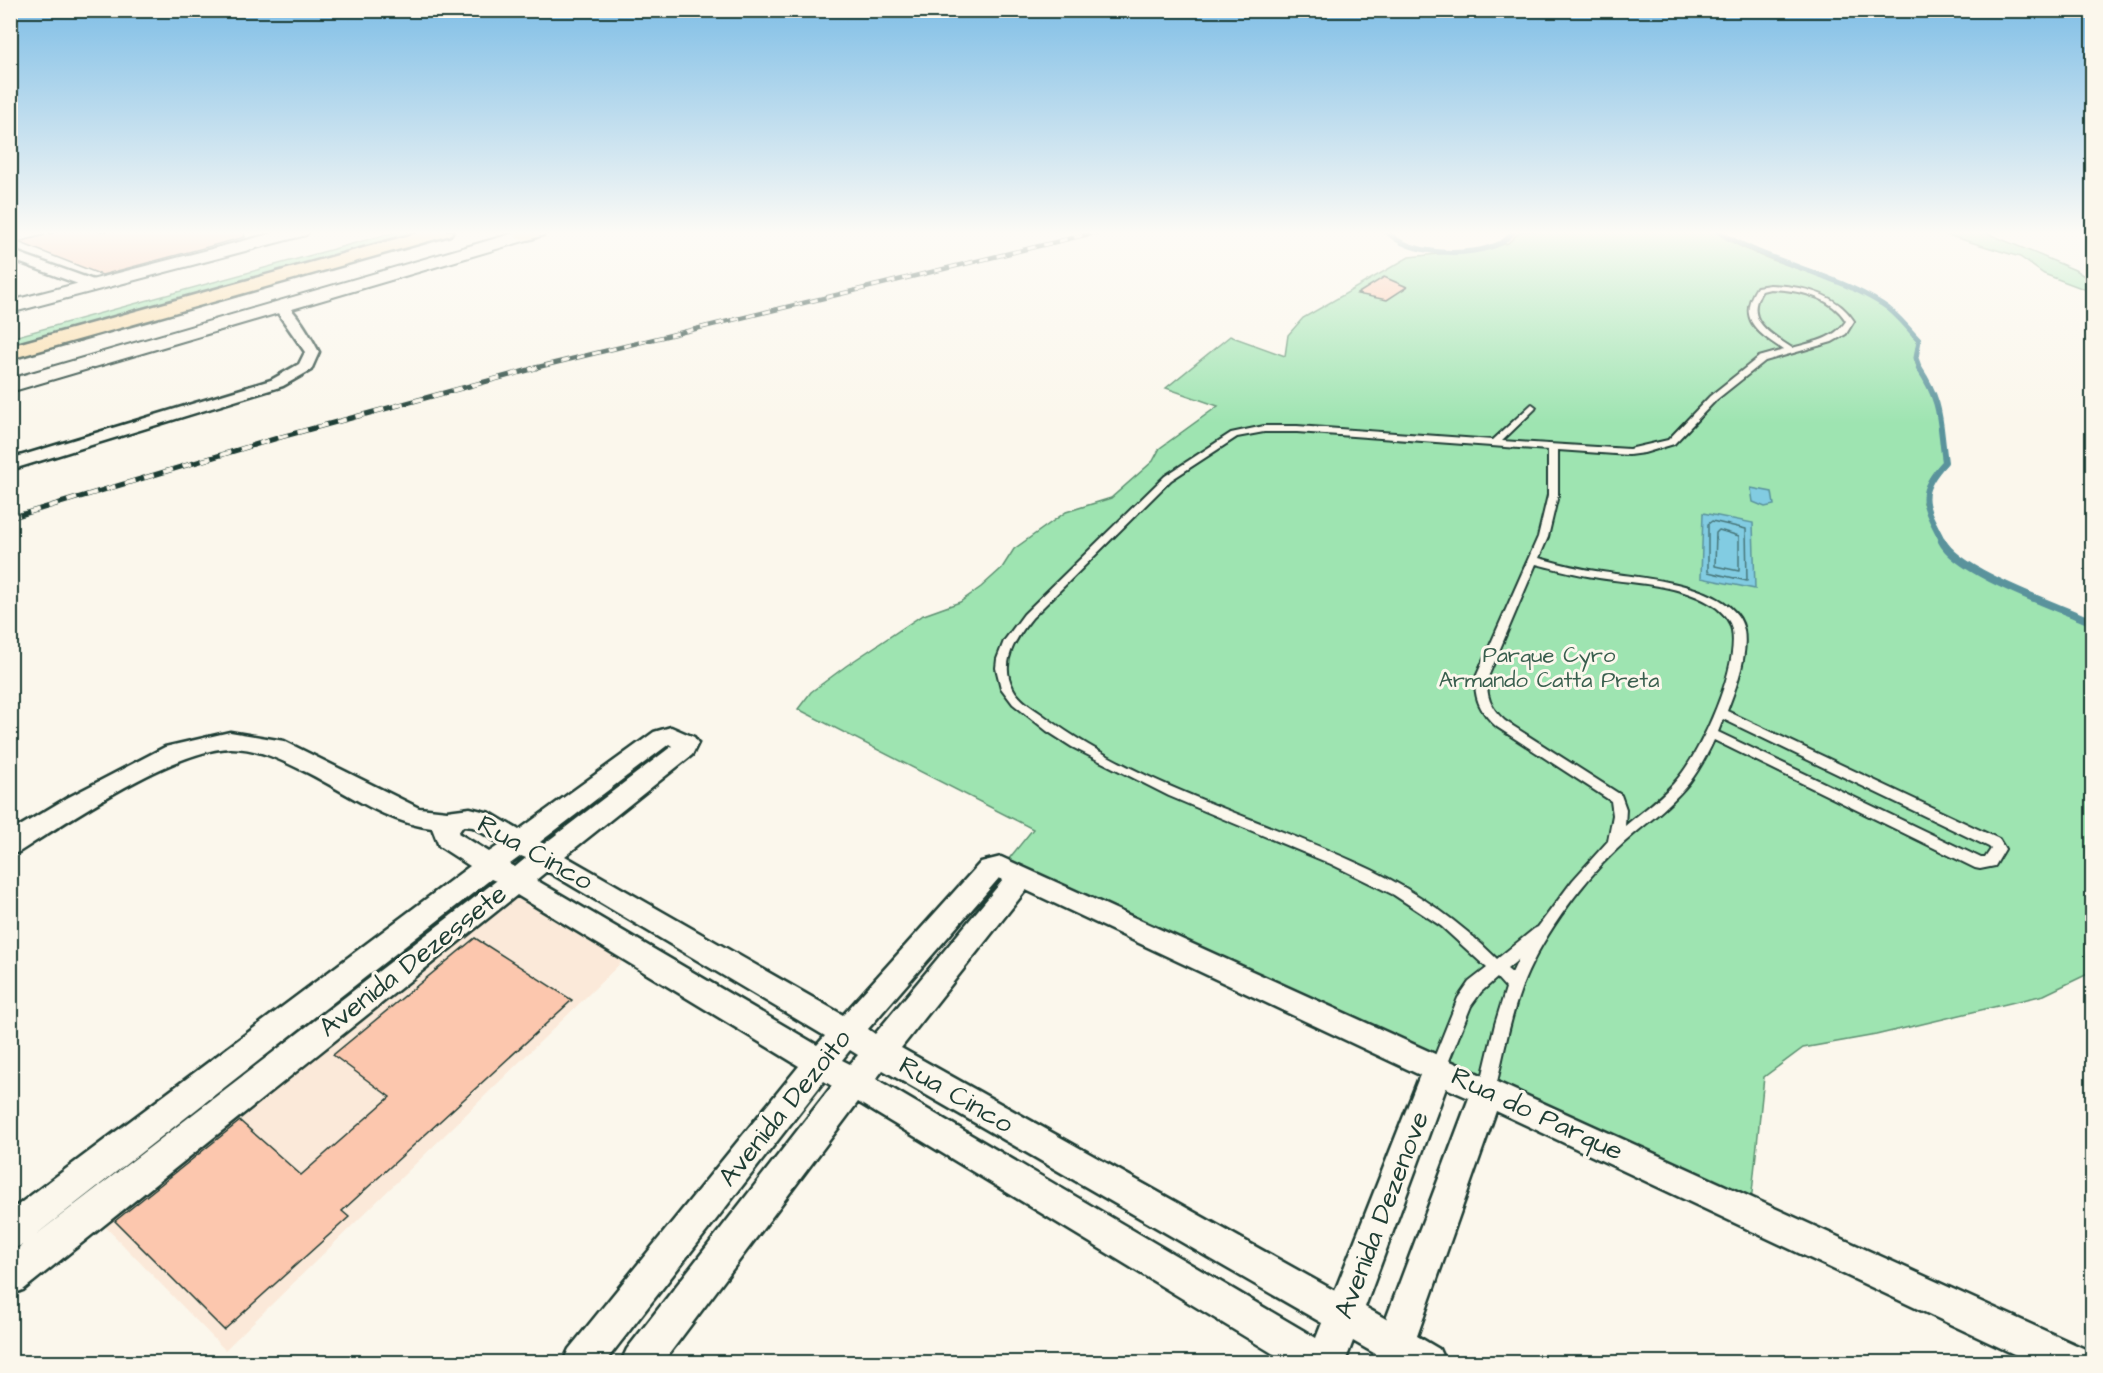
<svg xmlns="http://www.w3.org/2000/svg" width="2103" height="1373" font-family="'Architects Daughter',sans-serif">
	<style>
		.built { fill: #fbe9d9 }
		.green { fill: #9ee4b1; stroke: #5e9072; stroke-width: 1.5 }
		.water { fill: #82cce2; stroke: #5a939c; stroke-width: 1.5 }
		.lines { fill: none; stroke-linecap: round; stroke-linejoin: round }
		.shore { stroke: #47767a; stroke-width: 1.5 }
		.stream-far2 { stroke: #5a939c; stroke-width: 5 }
		.stream-far1 { stroke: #5a939c; stroke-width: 6 }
		.stream { stroke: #5a939c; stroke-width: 8 }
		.building { fill: #fcc7ae; stroke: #1f3d34; stroke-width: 1.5 }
		.lane-casing { stroke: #1f3d34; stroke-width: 4 }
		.street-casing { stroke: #1f3d34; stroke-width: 5 }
		.secondary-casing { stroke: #1f3d34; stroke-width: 4 }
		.highway-casing { stroke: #1f3d34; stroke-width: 5 }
		.lane { fill: #fbf7ec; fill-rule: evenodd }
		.street { fill: #fbf7ec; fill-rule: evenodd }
		.secondary { fill: #fbf7ec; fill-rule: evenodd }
		.highway { fill: #f9ddab; fill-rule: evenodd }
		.rail-far1-casing { stroke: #1f3d34; stroke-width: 4.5 }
		.rail-casing { stroke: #1f3d34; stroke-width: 5 }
		.rail-far1 { stroke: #fbf7ec; stroke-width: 3; stroke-dasharray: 8; stroke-linecap: butt }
		.rail { stroke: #fbf7ec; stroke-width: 4; stroke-dasharray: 10; stroke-linecap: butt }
		.labels { text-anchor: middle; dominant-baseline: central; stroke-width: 6; stroke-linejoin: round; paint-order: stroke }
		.park-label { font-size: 22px; fill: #385e4d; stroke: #fbf7ec }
		.near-street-label { font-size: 27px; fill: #1f3d34; stroke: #fbf7ec }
	</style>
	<rect width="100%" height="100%" fill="#fbf7ec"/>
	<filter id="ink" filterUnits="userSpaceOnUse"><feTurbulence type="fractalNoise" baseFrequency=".0167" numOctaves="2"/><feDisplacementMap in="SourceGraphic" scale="12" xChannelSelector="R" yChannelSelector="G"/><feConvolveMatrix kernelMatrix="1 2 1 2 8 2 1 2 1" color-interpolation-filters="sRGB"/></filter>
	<g filter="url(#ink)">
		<path class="built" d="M514,881L632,952L225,1350L93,1214Z"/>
		<path class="green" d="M399,231H433L11,349L10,338Z
			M1521,231H1714C1763,266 1830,271 1882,305C1896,313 1907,328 1919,340C1907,370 1925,370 1933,391C1940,410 1941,441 1944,462L1930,478L1923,503L1946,550L1972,569L2092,623V972L2044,995L1876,1035L1803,1048L1764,1077L1750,1212L1003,866L1033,829L798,709L811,692L846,666L921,616L960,602L981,587L1002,568L1014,549L1066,512L1111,498L1153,461L1160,448L1218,406L1166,388L1230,336L1285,356L1288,335L1303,318L1409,257L1486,249L1508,243Z
			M1934,231H1982L2075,270L2092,281V292L2044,274L2020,257Z"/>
		<path class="water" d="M1751,488L1772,492L1774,505L1765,507L1753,502Z
			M1703,513L1753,523L1755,589L1701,578Z"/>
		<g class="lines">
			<path class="shore" d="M1712,521L1746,529L1747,581L1708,572V524Z
				M1719,530L1739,536V571L1715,566L1716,533Z"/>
			<path class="stream-far2" d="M1386,231C1410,256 1470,258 1501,243C1506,240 1511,235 1515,231
				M1717,231C1769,263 1831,272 1882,304C1897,313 1907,328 1919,340L1916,358L1920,369"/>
			<path class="stream-far1" d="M1919,368C1943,404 1939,421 1945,462C1914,495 1925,506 1943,542"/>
			<path class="stream" d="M1942,541C1958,573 2057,606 2092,622"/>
		</g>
		<path class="building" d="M60,231H244L245,237L102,275L18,242Z
			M1384,277L1407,287L1387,300L1357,294Z
			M475,938L572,1000L342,1211L349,1217L224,1330L115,1221L240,1121L301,1175L390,1097L333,1055Z"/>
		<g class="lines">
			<defs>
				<path id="lane" d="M1770,285C1802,286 1836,293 1854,321L1846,334L1832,342L1765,361L1716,400L1674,444L1644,453L1629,455L1558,450V495L1548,537L1539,558C1560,564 1581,569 1602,572C1639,578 1735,583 1744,630C1748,657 1736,687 1727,711L1999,839L2005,849L1995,866L1980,869L1975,868L1714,740C1707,755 1699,770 1689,783C1668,809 1639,828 1615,851C1580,884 1537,944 1521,989C1509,1022 1503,1057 1495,1091L1493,1096L1487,1099L1481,1096L1479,1091L1495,1024L1506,988L1497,978L1481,992L1471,1006L1444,1073L1438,1075L1432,1073L1430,1068L1458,998L1469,982L1487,968L1441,926L1394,895L1331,864L1169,796L1072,747L1047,731L1013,704L1001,688L996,668L997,659L1004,641L1024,614L1165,476L1231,433L1264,426H1297L1493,440L1532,404L1536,407L1535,409L1502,441L1629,449L1668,440L1710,396L1759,357L1784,350C1758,333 1736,319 1757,287ZM1770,289C1798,290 1831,296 1846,321C1834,340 1812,342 1792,348C1770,334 1743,319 1762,291ZM1264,432H1297L1548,450V495L1538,537L1476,677C1473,698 1481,713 1497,727L1611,801L1613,815L1608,841L1573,880L1538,927L1534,929L1497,959C1460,922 1419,893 1372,870C1263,818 1141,788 1043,715C1033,708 1019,700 1013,688C999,662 1016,638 1032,618L1171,480L1237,437ZM1536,564C1557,569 1578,575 1599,578C1637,584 1684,584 1717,608C1724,614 1731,621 1732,630C1739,667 1702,749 1679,777C1664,796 1644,810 1625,826L1626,809L1621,795L1505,721C1491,709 1485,696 1488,677ZM1723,719L1989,847L1991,849L1985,858H1981L1718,732ZM1519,959L1518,960L1512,973L1507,969Z"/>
				<path id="street" d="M10,250L99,282L101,285L94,289L89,288L10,259Z
					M280,302C294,305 312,339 319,352L311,370L283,386L10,470V459L271,380L299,364L305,352L273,306Z
					M671,727L694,737L698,743L692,755L565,856L843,1015L981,862L1001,857L2085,1349L2091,1362H2031L1496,1111L1417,1336L1439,1349L1445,1362H1370L1374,1353L1353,1341L1345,1362H1287L858,1102L663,1362H621L627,1349L832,1086L824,1081L605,1362H563L569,1349L799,1066L517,895L23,1290L10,1295V1254L22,1245L10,1250V1211L470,866L439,846L432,828C388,823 347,793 308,773C283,761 259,748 231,748C174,749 68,821 19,852L10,855V832L67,798L165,747L230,732L284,741L419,808L447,811L470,808L490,813L519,830L654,732ZM669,744L672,746L544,844L540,842ZM463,826L473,827L501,844L489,852L458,833ZM521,856L526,858L515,867L510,864ZM547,871L825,1036L817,1045L536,880ZM999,878L1003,880L875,1034L868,1029ZM491,879L496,881L33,1237ZM1026,890L1420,1075L1335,1291L901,1048ZM850,1050L858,1055L850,1064L842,1060ZM883,1070L1322,1323L1316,1338L876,1079ZM1446,1088L1469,1098L1386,1319L1365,1307Z"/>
				<path id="secondary" d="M281,231H309L306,235L10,313V301Z
					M521,231H547L544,235L10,392V379Z"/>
				<path id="highway" d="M425,231H453L450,235L10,359V346Z
					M518,231H543C538,239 526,241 518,239L515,235Z"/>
			</defs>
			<use href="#lane" class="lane-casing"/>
			<use href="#street" class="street-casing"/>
			<use href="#secondary" class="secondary-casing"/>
			<use href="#highway" class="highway-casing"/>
			<use href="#lane" class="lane"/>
			<use href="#street" class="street"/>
			<use href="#secondary" class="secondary"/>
			<use href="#highway" class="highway"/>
			<defs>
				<path id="rail-far1" d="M530,369L1101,231"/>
				<path id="rail" d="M10,518L281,437L536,368"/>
			</defs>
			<use href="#rail-far1" class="rail-far1-casing"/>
			<use href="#rail" class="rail-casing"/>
			<use href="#rail-far1" class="rail-far1"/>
			<use href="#rail" class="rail"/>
		</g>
	</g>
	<linearGradient id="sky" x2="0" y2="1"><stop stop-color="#7fbee6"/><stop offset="0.55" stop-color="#fdfbf6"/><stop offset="1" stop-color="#fdfbf6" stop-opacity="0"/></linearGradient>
	<rect width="2103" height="423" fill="url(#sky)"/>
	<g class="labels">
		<g class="park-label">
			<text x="1549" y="655">Parque Cyro<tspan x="1549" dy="25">Armando Catta Preta</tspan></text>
		</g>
		<g class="near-street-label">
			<text transform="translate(535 853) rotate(29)">Rua Cinco</text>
			<text transform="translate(413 961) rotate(-38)">Avenida Dezessete</text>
			<text transform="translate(956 1095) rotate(30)">Rua Cinco</text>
			<text transform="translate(785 1108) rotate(-51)">Avenida Dezoito</text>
			<text transform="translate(1537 1114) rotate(25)">Rua do Parque</text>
			<text transform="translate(1382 1215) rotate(-69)">Avenida Dezenove</text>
		</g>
	</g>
	<rect width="2103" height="1373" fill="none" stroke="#fbf7ec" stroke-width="36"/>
	<rect x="18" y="18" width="2067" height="1337" fill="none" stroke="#1f3d34" stroke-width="2" filter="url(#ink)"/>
</svg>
